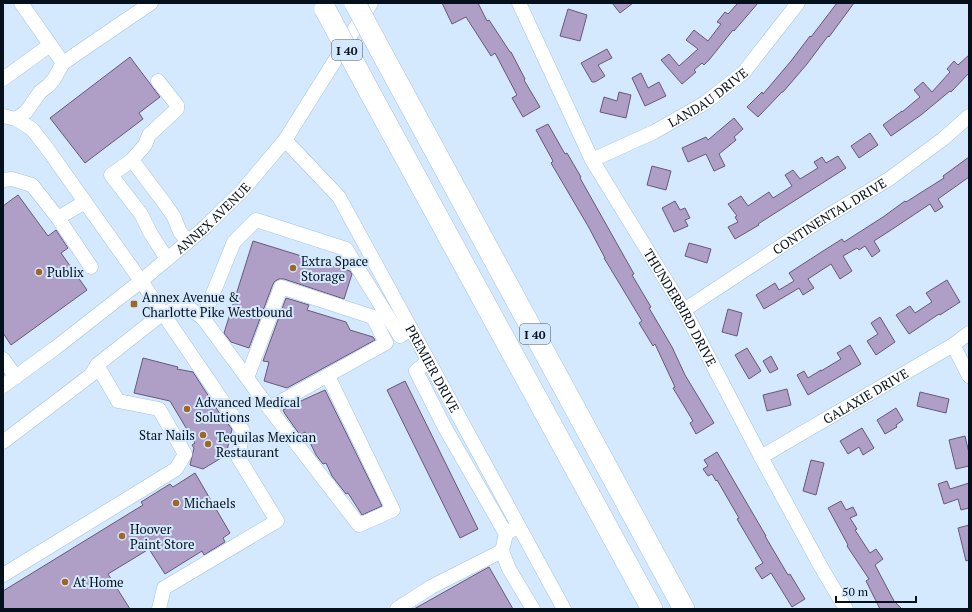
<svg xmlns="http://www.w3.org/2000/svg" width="972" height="612" font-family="'PT Serif',serif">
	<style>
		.building { fill: #af9ec5; stroke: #68587b }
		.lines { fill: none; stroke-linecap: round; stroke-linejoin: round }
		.minor-casing { stroke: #a0c3e2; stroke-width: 15 }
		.highway-casing { stroke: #a0c3e2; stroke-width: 22 }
		.minor { stroke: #fff; stroke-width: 14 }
		.highway { stroke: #fff; stroke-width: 21 }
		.highway-bridge-casing { stroke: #a0c3e2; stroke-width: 22; stroke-linecap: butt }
		.highway-bridge { stroke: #fff; stroke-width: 21 }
		.poi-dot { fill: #a06625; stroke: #d4e9fd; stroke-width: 1.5 }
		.labels { text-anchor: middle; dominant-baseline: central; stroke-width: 4; stroke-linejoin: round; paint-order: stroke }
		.shield { fill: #d4e9fd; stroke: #42515f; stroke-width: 1 }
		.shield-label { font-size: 12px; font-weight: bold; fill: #04101b }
		.street-label { font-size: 13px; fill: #04101b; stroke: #d4e9fd }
		.poi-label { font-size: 13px; fill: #04101b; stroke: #d4e9fd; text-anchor: start }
	</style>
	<rect width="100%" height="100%" fill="#d4e9fd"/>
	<path class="building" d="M442,3H478L487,21L489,20L510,52H511L525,79L524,80L540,107L523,117L512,98L517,95L495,53L491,56L466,17L452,24Z
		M612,3H633L620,13Z
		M738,3H758L734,31L733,30L709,60L704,65L702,63L694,70L696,72L682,84L661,60L669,54L679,66L698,49L686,40L694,30L708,41L721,24L717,22L725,12L728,14Z
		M837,3H854L829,37L828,36L807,64L783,92H782L758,117L747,107L762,92L763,94L791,61L810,36L811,37Z
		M568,9L587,15L580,41L560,36Z
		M607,49L612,58L598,65L605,76L595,82H592L581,63Z
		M969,55V73L951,92L950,91L921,115L891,136L883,125L902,111V112L920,97L914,90L923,82L932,92L950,72L947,69L954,61L958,65Z
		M130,57L160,97L139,113L143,119L85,163L50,118Z
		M641,73L648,88L659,82L666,96L645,106L632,78Z
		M619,92L631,95L626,118L600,112L604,97L617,101Z
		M734,118L743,129L734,137L736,140L719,154L725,166L714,171L706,154L688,162L682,148L706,137L708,140Z
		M548,124L565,154L567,153L581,177L580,178L634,274L632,275L651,307L649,308L672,347L685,375L714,423L696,434L690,423L693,421L673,388L675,387L655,344L653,346L639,323L642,321L604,258H605L588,226L551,163L553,161L536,130Z
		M870,133L878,145L859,158L851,146Z
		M838,156L846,168L758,224L759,225L735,239L728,227L738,222L735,217L737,216L728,204L741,196L748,206L769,192L773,198L792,186L785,175L793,170L800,179L818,168L814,162L822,157L826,163Z
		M969,157V177L938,199L943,207L935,212L930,204L891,230L874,241L880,251L872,257L865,246L859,250L857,248L843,256L852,271L840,279L831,264L808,279L814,288L803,295L799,288L764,309L756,295L775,283L779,290L794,281L789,273L823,251L842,239L844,242L883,217L905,201L906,202L944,178L943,176Z
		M652,166L671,171L666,190L647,185Z
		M18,195L48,236L56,230L68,248L61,253L87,290L11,345L3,333V206Z
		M675,201L680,210L685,208L690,218L685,220L688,226L674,232L662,208Z
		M253,241L350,271L352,274L344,299L284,279H279L275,281L273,284L249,348L231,342L224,333Z
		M689,243L711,249L707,263L685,256Z
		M947,280L960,302L940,315L939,314L909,334L896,315L910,306L915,313L932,302L926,293Z
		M286,298L309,305L307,310L346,322L350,330L373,337L375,340L287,388L264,381L269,362L263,361Z
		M728,309L742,313L737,336L722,332Z
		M880,317L895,342L876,355L867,341L878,334L871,323Z
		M850,345L861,364L808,395L797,375L804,371L808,378L821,370V371L841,359L837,353Z
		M747,348L761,371L749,379L735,355Z
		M771,356L778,369L770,373L763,361Z
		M143,358L178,367L177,369L193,372L224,420H225L232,429L226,455L203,469L190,465L194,448L192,445L195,443L170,401L134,393Z
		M405,381L478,529L460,538L387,390Z
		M787,389L791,405L767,411L763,395Z
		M325,390L382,506L362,515L348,493L346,494L332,476L326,463L323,464L316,455L305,432L300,435L285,414L283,410L292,405Z
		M920,392L949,399L946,413L917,406Z
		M896,408L903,420L896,425L897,427L885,434L877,420Z
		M862,428L874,448L863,455L859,447L848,454L840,441Z
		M965,436L969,453V466L956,469L949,440Z
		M717,452L766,536H765L788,575L790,574L805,599L792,607L771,573L762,579L755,568L763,563L737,519L739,518L717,480L716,481L712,474L708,476L703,469L708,466L704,460Z
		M811,460L824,463L816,495L803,491Z
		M195,473L230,533L223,538L225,542L204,555L202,551L165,574L149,549L108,574L130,609H3V591L143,505L141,502L170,484L173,487Z
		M947,481L950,489L969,483V508L961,510L958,499L944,504L938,484Z
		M841,501L846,510L853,507L857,515L850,518L857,529L855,530L870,553L876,549L883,559L875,565L894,601L902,609H880L866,581L869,579L847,546L848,545L828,508Z
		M969,525V560L966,561L958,528Z
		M489,567L513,609H414L478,573Z"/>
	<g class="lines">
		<defs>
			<g id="minor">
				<path d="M21,3L63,63"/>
				<path id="s1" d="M519,3L592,160L684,310L761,457L821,567L846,609"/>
				<path d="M3,79L50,45"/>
				<path d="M158,81L177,105V109L149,135L145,145L132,160L111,175L141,214L151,234L167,259"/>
				<path d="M3,116L16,119L32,129L49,151L141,281L243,431L238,457L277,521L164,588L159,609"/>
				<path d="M16,119L26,112L40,92L49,85L54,79L63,63L151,3"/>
				<path id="s2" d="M285,140L339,197L564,609"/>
				<path d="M132,160L165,204L174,217L180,232L188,241"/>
				<path id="s3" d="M592,160L654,132L705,103L744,72L798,3"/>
				<path d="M3,180L12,179L32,185L58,218L85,202"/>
				<path d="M58,218L91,267"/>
				<path id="s4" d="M684,310L824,218L889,179L943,139L969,116"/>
				<path d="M203,318L234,242L256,220L346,249L400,336L410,329"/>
				<path d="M953,345L969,376"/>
				<path d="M3,359L16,377"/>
				<path d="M428,361L416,371L444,426L506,534"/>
				<path id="s5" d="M3,386L54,349L141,281L203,229L242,191L285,140L371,3"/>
				<path d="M269,408L359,525L393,510L328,376"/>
				<path d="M3,442L91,375L97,365L163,313L186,306L203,318L269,408L386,343L373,317L281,287L247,378"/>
				<path id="s6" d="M761,457L953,345L969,333"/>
				<path d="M502,551L509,569L533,609"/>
				<path d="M3,575L176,469L185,454L159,409L118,401L97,365"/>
				<path d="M397,609L431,587L502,551L506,534L513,529"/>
			</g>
			<path id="highway" d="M385,59L684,609
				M369,91L652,609"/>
		</defs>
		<use href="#minor" class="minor-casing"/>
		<use href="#highway" class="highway-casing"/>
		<use href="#minor" class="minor"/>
		<use href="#highway" class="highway"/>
		<defs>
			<path id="highway-bridge" d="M355,3L385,59
				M325,9L369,91"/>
		</defs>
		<use href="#highway-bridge" class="highway-bridge-casing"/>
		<use href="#highway-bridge" class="highway-bridge"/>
	</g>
	<g class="poi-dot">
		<circle cx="293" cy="268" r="4"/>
		<circle cx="39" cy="272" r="4"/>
		<rect x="130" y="300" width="8" height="8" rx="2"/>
		<circle cx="187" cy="409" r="4"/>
		<circle cx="203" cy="435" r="4"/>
		<circle cx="208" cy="444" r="4"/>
		<circle cx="176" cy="503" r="4"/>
		<circle cx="122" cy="536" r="4"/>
		<circle cx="65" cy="582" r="4"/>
	</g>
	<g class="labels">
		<g class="shield">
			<rect x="332" y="40" width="30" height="20" rx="3"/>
			<rect x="520" y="324" width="30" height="20" rx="3"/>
		</g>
		<g class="shield-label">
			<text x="347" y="50">I 40</text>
			<text x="535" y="334">I 40</text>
		</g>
		<g class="street-label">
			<text stroke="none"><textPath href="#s3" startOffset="132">LANDAU DRIVE</textPath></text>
			<text stroke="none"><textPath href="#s5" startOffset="269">ANNEX AVENUE</textPath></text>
			<text stroke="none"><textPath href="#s4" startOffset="173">CONTINENTAL DRIVE</textPath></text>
			<text stroke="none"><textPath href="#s1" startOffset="345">THUNDERBIRD DRIVE</textPath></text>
			<text stroke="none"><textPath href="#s2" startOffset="274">PREMIER DRIVE</textPath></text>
			<text stroke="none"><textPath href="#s6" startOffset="121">GALAXIE DRIVE</textPath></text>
		</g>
		<g class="poi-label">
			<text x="301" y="261">Extra Space<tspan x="301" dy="15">Storage</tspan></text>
			<text x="47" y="272">Publix</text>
			<text x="142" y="297">Annex Avenue &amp;<tspan x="142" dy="15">Charlotte Pike Westbound</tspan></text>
			<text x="195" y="402">Advanced Medical<tspan x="195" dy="15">Solutions</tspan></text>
			<text x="195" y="435" text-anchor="end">Star Nails</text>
			<text x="216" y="437">Tequilas Mexican<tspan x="216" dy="15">Restaurant</tspan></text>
			<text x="184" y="503">Michaels</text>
			<text x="130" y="529">Hoover<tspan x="130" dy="15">Paint Store</tspan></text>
			<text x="73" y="582">At Home</text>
		</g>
	</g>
	<rect width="972" height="612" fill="none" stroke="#04101b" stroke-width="8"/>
	<path d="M836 596v6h80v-6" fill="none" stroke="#04101b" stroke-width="2"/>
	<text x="842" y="596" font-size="12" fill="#04101b" stroke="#d4e9fd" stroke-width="3" paint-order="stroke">50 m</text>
</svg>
